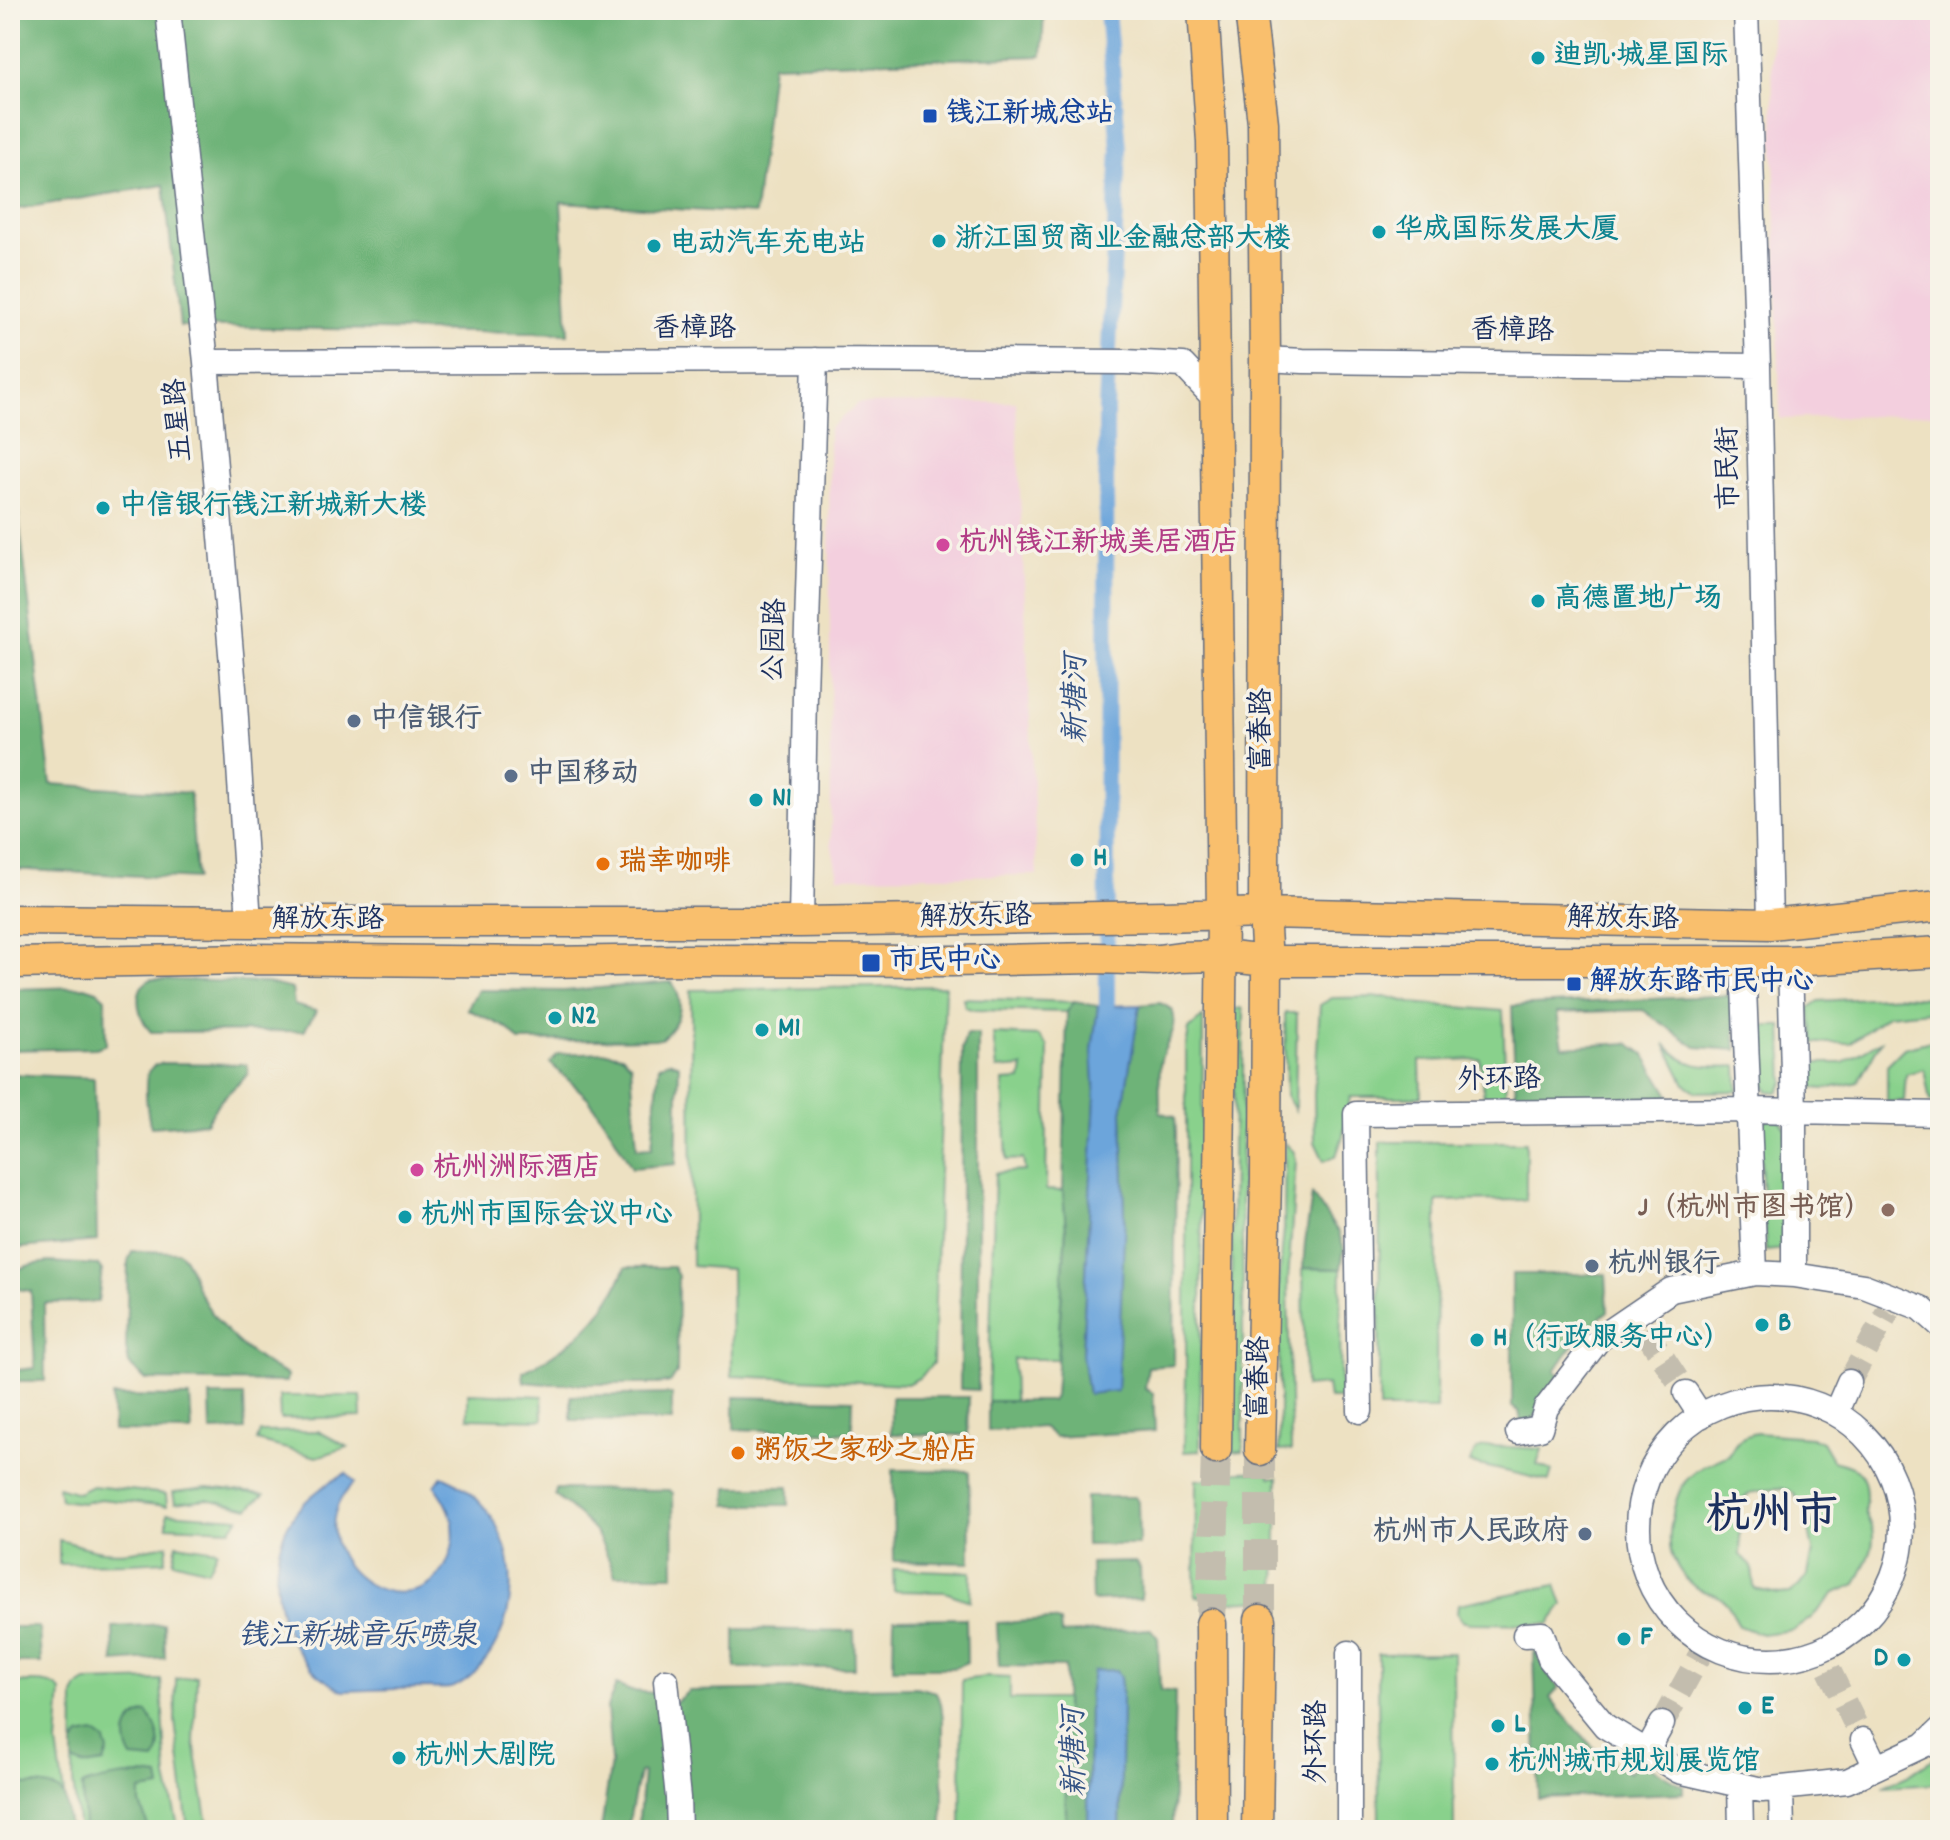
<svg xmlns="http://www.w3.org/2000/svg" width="1950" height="1840" font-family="Dekko,'LXGW WenKai TC',sans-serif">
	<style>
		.built { fill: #f3cfde }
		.green { fill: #89d18c; stroke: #528075; stroke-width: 2; fill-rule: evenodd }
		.forest { fill: #6eb378; stroke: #44716b; stroke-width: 2 }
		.water { fill: #6ca5db; stroke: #446a9c; stroke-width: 2 }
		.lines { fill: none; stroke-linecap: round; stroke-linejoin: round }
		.canal { stroke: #6ca5db; stroke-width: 16 }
		.minor-tunnel { stroke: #c3bdae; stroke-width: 24; stroke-dasharray: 24 12; stroke-linecap: butt }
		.major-tunnel { stroke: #c3bdae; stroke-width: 30; stroke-dasharray: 30 15; stroke-linecap: butt }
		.minor-casing { stroke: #646d81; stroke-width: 27 }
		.major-casing { stroke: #646d81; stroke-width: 33 }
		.minor { stroke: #fff; stroke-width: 24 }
		.major { stroke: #f9bf6d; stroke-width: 30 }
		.culture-dot { fill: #0f9aa8; stroke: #f7f3e8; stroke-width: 3 }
		.transit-dot { fill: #1a4fb4; stroke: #f7f3e8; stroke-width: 3 }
		.hotel-dot { fill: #d1479c; stroke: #f7f3e8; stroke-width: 3 }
		.service-dot { fill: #5c6f8a; stroke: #f7f3e8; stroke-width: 3 }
		.food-dot { fill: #e8710a; stroke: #f7f3e8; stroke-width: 3 }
		.education-dot { fill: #8d6e63; stroke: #f7f3e8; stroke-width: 3 }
		.labels { text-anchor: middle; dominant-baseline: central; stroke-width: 7; stroke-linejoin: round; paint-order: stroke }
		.culture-label { font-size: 28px; font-weight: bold; fill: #0d838f; stroke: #f7f3e8; text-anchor: start }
		.transit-label { font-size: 28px; font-weight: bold; fill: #164399; stroke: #f7f3e8; text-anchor: start }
		.street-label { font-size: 28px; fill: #1b2f5e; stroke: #f7f3e8 }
		.hotel-label { font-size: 28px; font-weight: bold; fill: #b23c85; stroke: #f7f3e8; text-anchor: start }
		.service-label { font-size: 28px; font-weight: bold; fill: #4e5e75; stroke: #f7f3e8; text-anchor: start }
		.food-label { font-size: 28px; font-weight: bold; fill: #c56008; stroke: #f7f3e8; text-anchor: start }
		.education-label { font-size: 28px; font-weight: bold; fill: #785e54; stroke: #f7f3e8; text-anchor: end }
		.water-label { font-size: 30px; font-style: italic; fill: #335284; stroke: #f7f3e8 }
		.town-label { font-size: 44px; font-weight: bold; fill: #1b2f5e; stroke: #f7f3e8 }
	</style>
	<rect width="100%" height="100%" fill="#f7f3e8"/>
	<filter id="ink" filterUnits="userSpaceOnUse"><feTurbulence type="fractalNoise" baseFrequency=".0125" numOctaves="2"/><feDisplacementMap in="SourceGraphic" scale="16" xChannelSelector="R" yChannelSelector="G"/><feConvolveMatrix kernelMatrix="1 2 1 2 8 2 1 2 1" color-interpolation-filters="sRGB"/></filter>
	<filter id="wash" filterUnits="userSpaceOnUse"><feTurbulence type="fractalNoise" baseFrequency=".006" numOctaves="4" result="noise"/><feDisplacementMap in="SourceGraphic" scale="32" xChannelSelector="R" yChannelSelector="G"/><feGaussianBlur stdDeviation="1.8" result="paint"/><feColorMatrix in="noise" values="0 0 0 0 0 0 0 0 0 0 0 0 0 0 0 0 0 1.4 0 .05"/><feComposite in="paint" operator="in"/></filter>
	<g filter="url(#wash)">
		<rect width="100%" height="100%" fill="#ede1c2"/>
		<path class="built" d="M1771,10H1940V414L1780,419Z
			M1016,402L1037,875L838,877L831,843L829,429L857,404Z"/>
		<path class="green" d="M945,986L933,1363L921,1377L907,1384L732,1376L731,1269L692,1266L691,990Z
			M1902,996L1940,999V1010L1888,1015L1850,1043H1814L1809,1008L1819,1001Z
			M1389,997L1411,1003L1503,1011L1506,1099L1484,1098L1480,1059L1420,1061L1421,1097H1350L1343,1136L1336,1156L1324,1161L1315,1142L1314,1095L1320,1005L1332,998Z
			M963,998L1074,1002L1067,1012L974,1010L965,1007Z
			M1242,1008L1244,1015L1241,1190L1243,1288V1451L1229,1452L1235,1009Z
			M1285,1013H1297L1295,1110L1286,1095Z
			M1203,1017L1200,1451L1184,1452L1186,1376V1048L1189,1029Z
			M1760,1026H1782L1784,1082L1778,1092L1768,1091L1764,1084Z
			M993,1034L1039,1036L1048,1047L1046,1190L1063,1191L1066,1229L1057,1359H1013L1014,1401H988L995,1173L1025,1171L1023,1159L1007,1160L1003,1081L1021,1080L1023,1067L997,1069Z
			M1934,1040H1940V1100L1930,1102L1924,1069L1906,1074L1904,1101L1887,1102V1065L1904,1048Z
			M1881,1041L1858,1082L1825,1089L1814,1088L1810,1063H1843Z
			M1665,1044C1686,1069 1707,1067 1737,1066L1738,1091L1697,1092L1685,1084Z
			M1769,1119L1781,1121L1786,1129L1785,1249L1766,1251L1759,1125Z
			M1380,1142H1526V1200L1437,1201L1436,1409H1379Z
			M1285,1143L1294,1152L1296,1160L1288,1282L1291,1450L1279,1451V1283L1284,1229Z
			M1303,1268L1341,1269L1340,1399H1329L1327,1385L1305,1387Z
			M468,1393L542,1396L543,1420L468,1418Z
			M279,1396H361L362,1417L280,1419Z
			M318,1431L348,1447L317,1457L257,1441L260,1432Z
			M1756,1433L1811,1437L1822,1442L1833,1461C1858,1467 1866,1471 1866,1499C1866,1503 1864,1508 1865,1512C1867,1520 1873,1526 1873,1536C1874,1552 1863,1570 1856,1584L1835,1593L1811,1618L1794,1630L1761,1634L1739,1626C1732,1612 1728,1599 1713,1594C1707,1592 1700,1591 1695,1587C1685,1580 1674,1564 1671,1551C1667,1535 1674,1499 1683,1485C1693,1469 1713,1462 1729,1455C1736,1441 1741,1436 1756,1433ZM1778,1488C1790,1490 1794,1490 1798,1502H1803C1805,1509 1807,1511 1815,1511L1817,1516L1809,1530L1813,1551L1808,1574L1799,1586L1790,1593L1779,1594L1754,1589C1753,1572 1754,1566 1740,1555C1742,1536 1736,1519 1740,1500C1753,1490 1763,1491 1778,1488Z
			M1491,1446L1542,1449L1537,1465L1552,1471L1549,1481L1470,1463C1474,1450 1478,1447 1491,1446Z
			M1270,1471V1477H1278L1276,1592H1267V1600L1210,1603L1208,1597L1195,1596L1196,1480L1210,1479L1211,1473Z
			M92,1486L166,1494L167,1506L100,1499L82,1503L60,1500L58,1487L78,1493Z
			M207,1488L264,1494L249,1508L206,1499L175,1503L173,1492Z
			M167,1513L239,1518L231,1529L167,1526Z
			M59,1540C74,1543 89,1550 103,1551C125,1554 147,1548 168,1545L165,1561L132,1563L59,1564Z
			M177,1544L217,1550L208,1570L173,1561Z
			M893,1569L971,1572L970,1601L945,1592L894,1591Z
			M1556,1585L1563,1605L1549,1624L1470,1623L1462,1621L1457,1614L1458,1604Z
			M1453,1653L1454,1830H1379L1378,1654Z
			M197,1676L194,1742L209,1830H188L175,1721L176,1679Z
			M986,1677L1010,1678V1699H1065L1066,1830H961L962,1680Z
			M161,1680L167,1778L179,1830H79L73,1782L74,1695L78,1687L86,1682Z
			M10,1683C26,1683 50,1678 61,1691L57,1744L69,1830H10Z
			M1940,1754V1784L1882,1787L1907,1776Z"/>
		<path class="forest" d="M10,10H1044L1042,56L772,65L755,214L561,202L568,334L180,326L164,185L10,210Z
			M10,446L51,784L190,793L196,879L10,869Z
			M151,979L268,983L292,989L294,1005L316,1011L304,1031L151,1032C142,1022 134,1002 141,988C142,986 148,981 151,979Z
			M672,982C686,1004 680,1023 661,1039L519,1041L507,1028L467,1009L478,990L564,991Z
			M85,987L97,991L105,998L106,1044L96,1048L10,1050V989Z
			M1733,995L1736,1050L1696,1047L1643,1010L1557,1013L1563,1047L1628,1043L1644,1054L1670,1097L1516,1102L1512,1006Z
			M1074,1002L1098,1006L1092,1051L1095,1096L1082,1355L1088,1394L1125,1214L1122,1112L1140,1005L1160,1003L1172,1009C1181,1033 1162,1044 1160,1065C1159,1081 1160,1097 1160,1112L1175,1117L1176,1133L1174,1365L1148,1367L1145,1389L1153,1393L1155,1431L1055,1437L1043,1427L988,1431V1401H1051L1055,1395L1066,1229L1063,1191L1067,1012Z
			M966,1034H978V1390L960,1389L962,1049Z
			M606,1052L622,1055L631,1065L637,1148L652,1147L659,1066L669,1061L679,1065L676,1164L632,1168L611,1131L588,1098L550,1063L558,1054Z
			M161,1063L247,1064L248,1074L218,1103L206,1123L151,1127C147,1115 143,1081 149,1071C153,1065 155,1065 161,1063Z
			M10,1074L94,1078L97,1241L10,1249Z
			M1312,1195L1339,1233L1344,1249L1341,1269L1303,1268L1305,1242Z
			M132,1251L179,1252C190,1262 192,1277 198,1290C217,1328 249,1357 287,1375L286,1382L146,1380L129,1364L126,1348L128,1261Z
			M49,1262L97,1265L102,1270L98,1302L44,1303L45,1381H10V1371L35,1368L31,1291L10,1288V1272L30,1265Z
			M626,1267H673L678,1276L677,1373L670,1382L660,1384H548L524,1382L523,1372C556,1355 589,1333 609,1300C616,1290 621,1278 626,1267Z
			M1512,1274H1606L1608,1311C1586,1328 1570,1347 1555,1371L1561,1375L1532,1421L1521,1422L1519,1411L1512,1407Z
			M672,1394V1421L571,1420V1396Z
			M112,1396L190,1397L192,1432L113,1431Z
			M210,1396H244L245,1430L211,1431Z
			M734,1397L853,1400L852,1433L734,1429Z
			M891,1397H969L968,1435L891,1434Z
			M893,1470L969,1471L970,1563L894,1561Z
			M728,1487H789V1505H727Z
			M556,1489L669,1490L673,1493L674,1575H615C609,1560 604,1545 595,1532C584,1518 569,1507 555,1496Z
			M1085,1497H1135L1138,1502L1139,1545H1086Z
			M1135,1562L1140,1568L1141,1599L1092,1601L1091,1563Z
			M966,1618L967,1662L953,1668H893L894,1619Z
			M1052,1620L1060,1622L1061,1634L1151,1629L1158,1638L1160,1690L1175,1692L1172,1830H1120L1122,1698L1120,1678L1089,1695L1088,1830H1066L1065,1667L999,1666L997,1623Z
			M164,1624L165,1658L114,1662L113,1627Z
			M10,1627H39L41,1663H10Z
			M735,1629L854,1631L855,1668H735Z
			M1534,1648L1548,1675L1559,1688L1550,1698C1572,1726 1597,1756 1629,1773L1639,1761L1683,1786V1793L1538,1798Z
			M616,1685L631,1691L655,1693L661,1698L670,1830H638L643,1772L639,1773L627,1830H601L611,1762L607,1707Z
			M916,1687L936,1692L941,1703L943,1719V1830H687L668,1708L689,1691Z
			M147,1712C158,1727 165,1744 155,1760L132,1758C121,1739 125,1718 147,1712Z
			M94,1733L105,1741L108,1751L104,1763L84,1766L73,1761V1744L80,1736Z
			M142,1775L159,1777L161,1788L140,1791V1804L148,1826L146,1830H84L82,1786C102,1778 121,1776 142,1775Z
			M10,1785C24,1785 59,1782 64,1797C67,1807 67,1820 69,1830H10Z"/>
		<path class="water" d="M1140,1005L1122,1112L1125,1214L1117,1391L1088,1394L1082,1355L1095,1096L1092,1051L1098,1006Z
			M346,1473L354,1483C337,1499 329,1520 336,1544C347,1577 382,1601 418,1590C446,1581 458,1545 452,1519C449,1506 443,1497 435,1486L442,1476C509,1503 529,1588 493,1649C485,1663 470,1680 454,1687C446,1690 432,1688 423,1688C397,1689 370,1690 343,1691C329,1683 314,1673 304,1660C274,1621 265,1558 294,1515C308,1496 326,1484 346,1473Z
			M1116,1670L1120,1678L1122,1698L1120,1830H1088L1089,1695L1093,1671Z"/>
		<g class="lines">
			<path class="canal" d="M1107,10L1119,149L1106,408L1107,1027"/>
		</g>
	</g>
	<g filter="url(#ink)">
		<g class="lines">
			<path class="minor-tunnel" d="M1644,1329L1686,1393
				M1849,1382L1888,1311
				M1829,1670L1863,1740
				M1662,1724L1700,1655"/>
			<path class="major-tunnel" d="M1260,1450V1620
				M1211,1624L1216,1449"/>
			<defs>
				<path id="minor" d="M168,10L206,362L234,688L249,922
					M1746,10L1758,366L1770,924
					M1265,359L1303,361L1758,366
					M206,362L815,360L1125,362L1183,365L1215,399
					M801,922L805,694L815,360
					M1743,961L1755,1273
					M1790,961L1794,1111V1275
					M1686,1393L1701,1416
					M1638 1528a132 132 0 1 1 264 0a132 132 0 1 1-264 0Z
					M1360,1411L1356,1114L1750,1110L1940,1114
					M1836,1412L1849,1382
					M1518,1432L1540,1428L1546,1408L1599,1339L1671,1290L1755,1273L1794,1275L1864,1286L1921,1308L1940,1325
					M1525,1635L1542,1634L1550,1659L1605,1726L1679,1771L1762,1790L1847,1781L1924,1745L1940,1730
					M666,1681L678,1798L679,1830
					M1863,1740L1876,1767
					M1647,1751L1662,1724
					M1740,1785L1741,1830
					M1781,1788L1782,1830
					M1349,1830V1653"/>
				<path id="major" d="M1203,10L1212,142L1222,914L1216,1449
					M1250,10L1263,123L1265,359L1264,913L1267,961L1266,1177L1260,1450
					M10,920L249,922H801L1164,916L1264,913L1770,924L1940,906
					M10,963L253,959L544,962L684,960L952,961L1096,958L1158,960L1180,957L1221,956L1267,961H1790L1940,952
					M1211,1624L1212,1830
					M1257,1830L1260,1620"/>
			</defs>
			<use href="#minor" class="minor-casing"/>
			<use href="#major" class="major-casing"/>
			<use href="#minor" class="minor"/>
			<use href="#major" class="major"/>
		</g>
	</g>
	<g class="culture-dot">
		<circle cx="1538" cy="58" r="8"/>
		<circle cx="1379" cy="232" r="8"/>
		<circle cx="939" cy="241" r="8"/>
		<circle cx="654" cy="246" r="8"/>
		<circle cx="103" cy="508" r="8"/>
		<circle cx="1538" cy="601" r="8"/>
		<circle cx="756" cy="800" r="8"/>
		<circle cx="1077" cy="860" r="8"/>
		<circle cx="555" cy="1018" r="8"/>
		<circle cx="762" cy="1030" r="8"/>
		<circle cx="405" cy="1217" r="8"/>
		<circle cx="1762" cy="1325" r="8"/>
		<circle cx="1477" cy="1340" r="8"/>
		<circle cx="1624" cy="1639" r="8"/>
		<circle cx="1904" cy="1660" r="8"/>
		<circle cx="1745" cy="1708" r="8"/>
		<circle cx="1498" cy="1726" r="8"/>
		<circle cx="399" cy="1758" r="8"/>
		<circle cx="1492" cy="1764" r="8"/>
	</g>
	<g class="transit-dot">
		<rect x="922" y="108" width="16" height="16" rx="4"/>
		<rect x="861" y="953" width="20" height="20" rx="4"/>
		<rect x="1566" y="976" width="16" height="16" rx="4"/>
	</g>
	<g class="hotel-dot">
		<circle cx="943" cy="545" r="8"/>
		<circle cx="417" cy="1170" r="8"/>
	</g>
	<g class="service-dot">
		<circle cx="354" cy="721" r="8"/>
		<circle cx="511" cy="776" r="8"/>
		<circle cx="1592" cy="1266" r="8"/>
		<circle cx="1585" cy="1534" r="8"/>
	</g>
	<g class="food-dot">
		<circle cx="603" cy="864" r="8"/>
		<circle cx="738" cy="1453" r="8"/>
	</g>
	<circle class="education-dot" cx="1888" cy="1210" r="8"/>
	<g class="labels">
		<g class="culture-label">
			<text x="1554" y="58">迪凯·城星国际</text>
			<text x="1395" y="232">华成国际发展大厦</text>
			<text x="955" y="241">浙江国贸商业金融总部大楼</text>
			<text x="670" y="246">电动汽车充电站</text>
			<text x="119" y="508">中信银行钱江新城新大楼</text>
			<text x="1554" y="601">高德置地广场</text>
			<text x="772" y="800">N1</text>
			<text x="1093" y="860">H</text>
			<text x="571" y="1018">N2</text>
			<text x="778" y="1030">M1</text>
			<text x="421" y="1217">杭州市国际会议中心</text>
			<text x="1778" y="1325">B</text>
			<text x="1493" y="1340">H（行政服务中心）</text>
			<text x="1640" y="1639">F</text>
			<text x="1888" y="1660" text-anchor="end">D</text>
			<text x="1761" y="1708">E</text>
			<text x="1514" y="1726">L</text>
			<text x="415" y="1758">杭州大剧院</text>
			<text x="1508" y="1764">杭州城市规划展览馆</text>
		</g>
		<g class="transit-label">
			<text x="946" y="116">钱江新城总站</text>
			<text x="889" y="963">市民中心</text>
			<text x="1590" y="984">解放东路市民中心</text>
		</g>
		<g class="street-label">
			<text x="694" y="331">香樟路</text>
			<text transform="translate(1512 333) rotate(1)">香樟路</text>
			<text transform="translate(181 420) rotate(-95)">五星路</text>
			<text transform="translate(1731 468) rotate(-91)">市民街</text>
			<text transform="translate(777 640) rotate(-88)">公园路</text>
			<text transform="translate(1264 730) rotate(-90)">富春路</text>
			<text transform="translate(976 919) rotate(-1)">解放东路</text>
			<text transform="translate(1623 921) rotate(1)">解放东路</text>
			<text x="328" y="922">解放东路</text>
			<text transform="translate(1499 1082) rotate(-1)">外环路</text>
			<text transform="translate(1261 1378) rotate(-89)">富春路</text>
			<text transform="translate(1319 1742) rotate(-90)">外环路</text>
		</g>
		<g class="hotel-label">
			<text x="959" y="545">杭州钱江新城美居酒店</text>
			<text x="433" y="1170">杭州洲际酒店</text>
		</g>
		<g class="service-label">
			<text x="370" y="721">中信银行</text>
			<text x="527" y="776">中国移动</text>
			<text x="1608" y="1266">杭州银行</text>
			<text x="1569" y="1534" text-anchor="end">杭州市人民政府</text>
		</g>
		<g class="food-label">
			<text x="619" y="864">瑞幸咖啡</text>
			<text x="754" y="1453">粥饭之家砂之船店</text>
		</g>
		<g class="education-label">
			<text x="1872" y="1210">J（杭州市图书馆）</text>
		</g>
		<g class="water-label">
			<text transform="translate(1078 699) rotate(-90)">新塘河</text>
			<text x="358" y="1638">钱江新城音乐喷泉</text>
			<text transform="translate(1077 1752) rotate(-91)">新塘河</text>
		</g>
		<g class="town-label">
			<text x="1772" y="1518">杭州市</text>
		</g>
	</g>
	<rect width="1950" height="1840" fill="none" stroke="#f7f3e8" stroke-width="40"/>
</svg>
